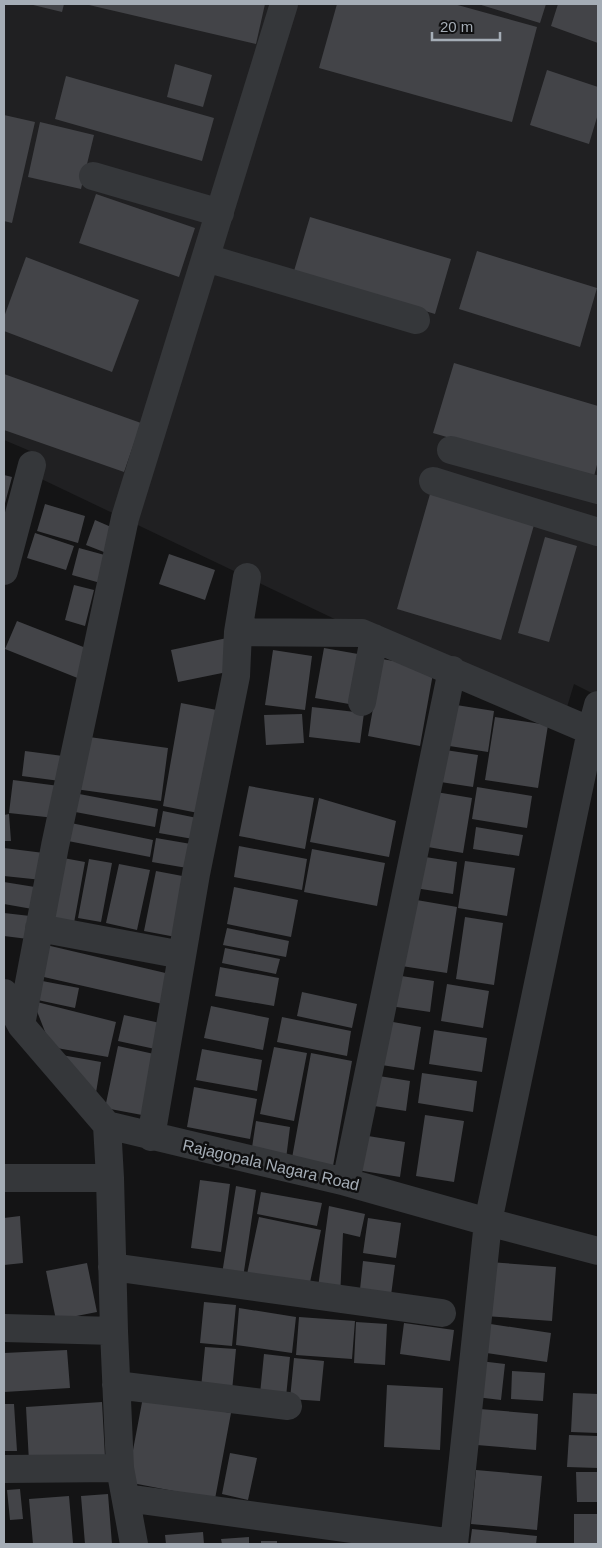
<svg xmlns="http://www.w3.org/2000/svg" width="602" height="1548" font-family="Arial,sans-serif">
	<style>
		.built { fill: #202022 }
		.building { fill: #434448 }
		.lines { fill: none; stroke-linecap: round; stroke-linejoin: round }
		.minor { stroke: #35373a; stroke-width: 28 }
		.labels { text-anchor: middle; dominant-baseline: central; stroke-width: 5; stroke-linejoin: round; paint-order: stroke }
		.street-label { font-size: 16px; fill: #a5adb6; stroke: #0f0f10 }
	</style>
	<rect width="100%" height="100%" fill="#141415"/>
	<path class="built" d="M4,4H598V696L574,684L561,727L35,476L42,456L4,440Z"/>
	<path class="building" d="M29,4H64L62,12Z
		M90,4H265L256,44L89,5Z
		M337,4H454L537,27L512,122L319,68Z
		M478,4H546L540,23Z
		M558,4H598V43L551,26Z
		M175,64L212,75L203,107L167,97Z
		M547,70L598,87V114L589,144L530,125Z
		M66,76L214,118L202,161L55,119Z
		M4,115L35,122L12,223L4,221Z
		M40,122L94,135L81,189L28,177Z
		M96,194L195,228L179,277L79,243Z
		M310,217L451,259L435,314L294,271Z
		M477,251L597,288L580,347L459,309Z
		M26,257L139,300L112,372L4,331V317Z
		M454,363L598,406V461L593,480L433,433Z
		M4,374L141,423L124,472L4,430Z
		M4,475L12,477L4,507Z
		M430,494L534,525L501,640L397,609Z
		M45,504L85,516L78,543L37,531Z
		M95,520L118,530L109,554L86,545Z
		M35,533L74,546L66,570L27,558Z
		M545,537L577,546L549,642L518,633Z
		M79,548L112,557L104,584L72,575Z
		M169,554L215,570L205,600L159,584Z
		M74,585L94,590L85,626L65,620Z
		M17,621L91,650L80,679L5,649Z
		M227,638L232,671L178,682L171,650Z
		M324,648L358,654L349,704L315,698Z
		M273,650L312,656L305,710L265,705Z
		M382,659L434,668L420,746L368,736Z
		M181,703L222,711L203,814L163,806Z
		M450,704L494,711L488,752L443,745Z
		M312,707L364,713L360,743L309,737Z
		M302,714L304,743L266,745L264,715Z
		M495,717L548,725L538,788L485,780Z
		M82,736L168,748L161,801L75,789Z
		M439,749L478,755L473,787L434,781Z
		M25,751L63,756L60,781L22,776Z
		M13,780L59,786L55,818L9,813Z
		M249,786L314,798L305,849L239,836Z
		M477,787L532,796L527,828L472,819Z
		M430,791L472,798L463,853L422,846Z
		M74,793L158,809L155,827L70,811Z
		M319,798L396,821L389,857L310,842Z
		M163,811L197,818L193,839L159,833Z
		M9,814L11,841H4V815Z
		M71,823L153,840L150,857L68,841Z
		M476,827L523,835L519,856L473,849Z
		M156,838L191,844L187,868L152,862Z
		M239,846L307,859L302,890L234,877Z
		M4,848L44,853L42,880L4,876Z
		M312,849L385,863L377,906L304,892Z
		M419,856L457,862L453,894L415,888Z
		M58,857L85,862L74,923L47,918Z
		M89,859L112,863L101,922L78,918Z
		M465,861L515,868L507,916L458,908Z
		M119,864L150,870L137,930L106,923Z
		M156,871L193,878L181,938L144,931Z
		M4,882L41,888L38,910L4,904Z
		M234,887L298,900L291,937L227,924Z
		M405,898L457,907L447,973L395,965Z
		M4,913L39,917L36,940L4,936Z
		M465,917L503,923L494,985L456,979Z
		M227,928L289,941L286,957L223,945Z
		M42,944L174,975L167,1005L35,975Z
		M225,948L280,959L276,974L222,963Z
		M220,967L279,978L274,1006L215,996Z
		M395,975L434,981L430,1012L390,1006Z
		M37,980L79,988L75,1008L33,999Z
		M447,984L489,991L483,1028L441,1021Z
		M302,992L357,1004L352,1028L297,1016Z
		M33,1001L116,1022L108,1057L51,1047Z
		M211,1006L269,1018L263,1050L204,1038Z
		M124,1015L160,1023L155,1049L118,1041Z
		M282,1017L351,1031L347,1056L277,1042Z
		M382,1020L421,1027L414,1070L375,1064Z
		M434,1030L487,1038L482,1072L429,1064Z
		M118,1046L154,1054L142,1115L105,1108Z
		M274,1047L307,1053L294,1121L260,1114Z
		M202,1049L262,1060L257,1091L196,1080Z
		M311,1053L352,1061L333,1166L292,1158Z
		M56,1054L101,1062L94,1105Z
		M422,1073L477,1081L473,1112L418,1103Z
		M379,1076L410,1081L406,1111L374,1106Z
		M194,1087L257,1099L250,1139L187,1127Z
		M425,1115L464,1121L454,1182L416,1176Z
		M256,1121L290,1127L286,1159L251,1154Z
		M362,1135L405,1142L400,1177L357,1170Z
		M200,1180L230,1184L221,1252L191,1248Z
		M236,1186L256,1190L243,1278L222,1274Z
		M261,1192L322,1203L317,1226L257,1214Z
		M329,1206L365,1214L360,1237L343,1233L340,1298L317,1295Z
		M20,1216L23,1263L4,1265V1218Z
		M259,1217L321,1230L308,1292L246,1279Z
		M368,1218L401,1223L396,1258L363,1253Z
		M363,1261L395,1265L390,1303L359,1299Z
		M489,1262L556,1267L552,1321L485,1316Z
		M87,1263L97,1312L56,1320L46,1271Z
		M204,1302L236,1305L232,1346L200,1343Z
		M239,1308L296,1317L292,1353L236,1345Z
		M299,1317L355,1321L352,1359L296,1355Z
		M356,1322L387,1324L385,1365L354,1363Z
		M404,1323L454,1330L450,1361L400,1354Z
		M484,1323L551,1333L547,1362L480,1352Z
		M205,1347L236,1349L232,1391L201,1388Z
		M67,1350L70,1388L4,1392V1353Z
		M264,1354L290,1357L286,1397L260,1394Z
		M294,1358L324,1361L320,1401L290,1399Z
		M480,1361L505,1364L501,1400L476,1397Z
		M512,1371L545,1373L543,1401L511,1399Z
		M387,1385L443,1388L440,1450L384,1447Z
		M573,1393L598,1394V1433L571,1432Z
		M143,1397L231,1413L215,1499L127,1482Z
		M102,1402L105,1457L29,1462L26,1407Z
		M4,1404H14L17,1451H4Z
		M480,1409L538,1414L536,1450L477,1445Z
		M569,1435L598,1436V1468L567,1467Z
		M230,1453L257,1458L248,1500L222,1494Z
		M476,1470L542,1476L537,1530L471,1524Z
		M576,1472H598V1502H577Z
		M20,1489L23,1519L10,1520L7,1490Z
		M108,1494L112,1544H85L81,1496Z
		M69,1496L73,1543L33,1544L29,1499Z
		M574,1514H598V1544H574Z
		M472,1529L537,1536L536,1544H470Z
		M203,1532L204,1544H166L165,1535Z
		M249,1537V1544H222L221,1539Z
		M261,1541H277V1544H261Z"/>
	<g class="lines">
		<path class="minor" d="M93,176L220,213
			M206,258L416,320
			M451,450L598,490
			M433,481L598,532
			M4,571L32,465
			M238,632L362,633L598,734
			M362,702L374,638
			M39,928L182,955
			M4,993L21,1025L107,1125L346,1182L488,1222L598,1251
			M21,1025L55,846L125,518L284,4
			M107,1125L110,1178L114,1331L120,1468L134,1544
			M151,1137L196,874L236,676L238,632L247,577
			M4,1178H110
			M346,1182L452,670
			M112,1267L442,1313
			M4,1328L114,1331
			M116,1385L288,1406
			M4,1469L120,1468
			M126,1498L454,1543
			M454,1544L488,1222L591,731L598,705"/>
	</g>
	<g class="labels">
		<g class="street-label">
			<text transform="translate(271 1165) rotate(13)">Rajagopala Nagara Road</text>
		</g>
	</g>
	<rect width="602" height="1548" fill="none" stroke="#a5adb6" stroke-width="10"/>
	<path d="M432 32v8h68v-8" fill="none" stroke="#a5adb6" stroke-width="2.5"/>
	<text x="440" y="32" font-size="15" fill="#a5adb6" stroke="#0f0f10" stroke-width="4" paint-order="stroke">20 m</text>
</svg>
